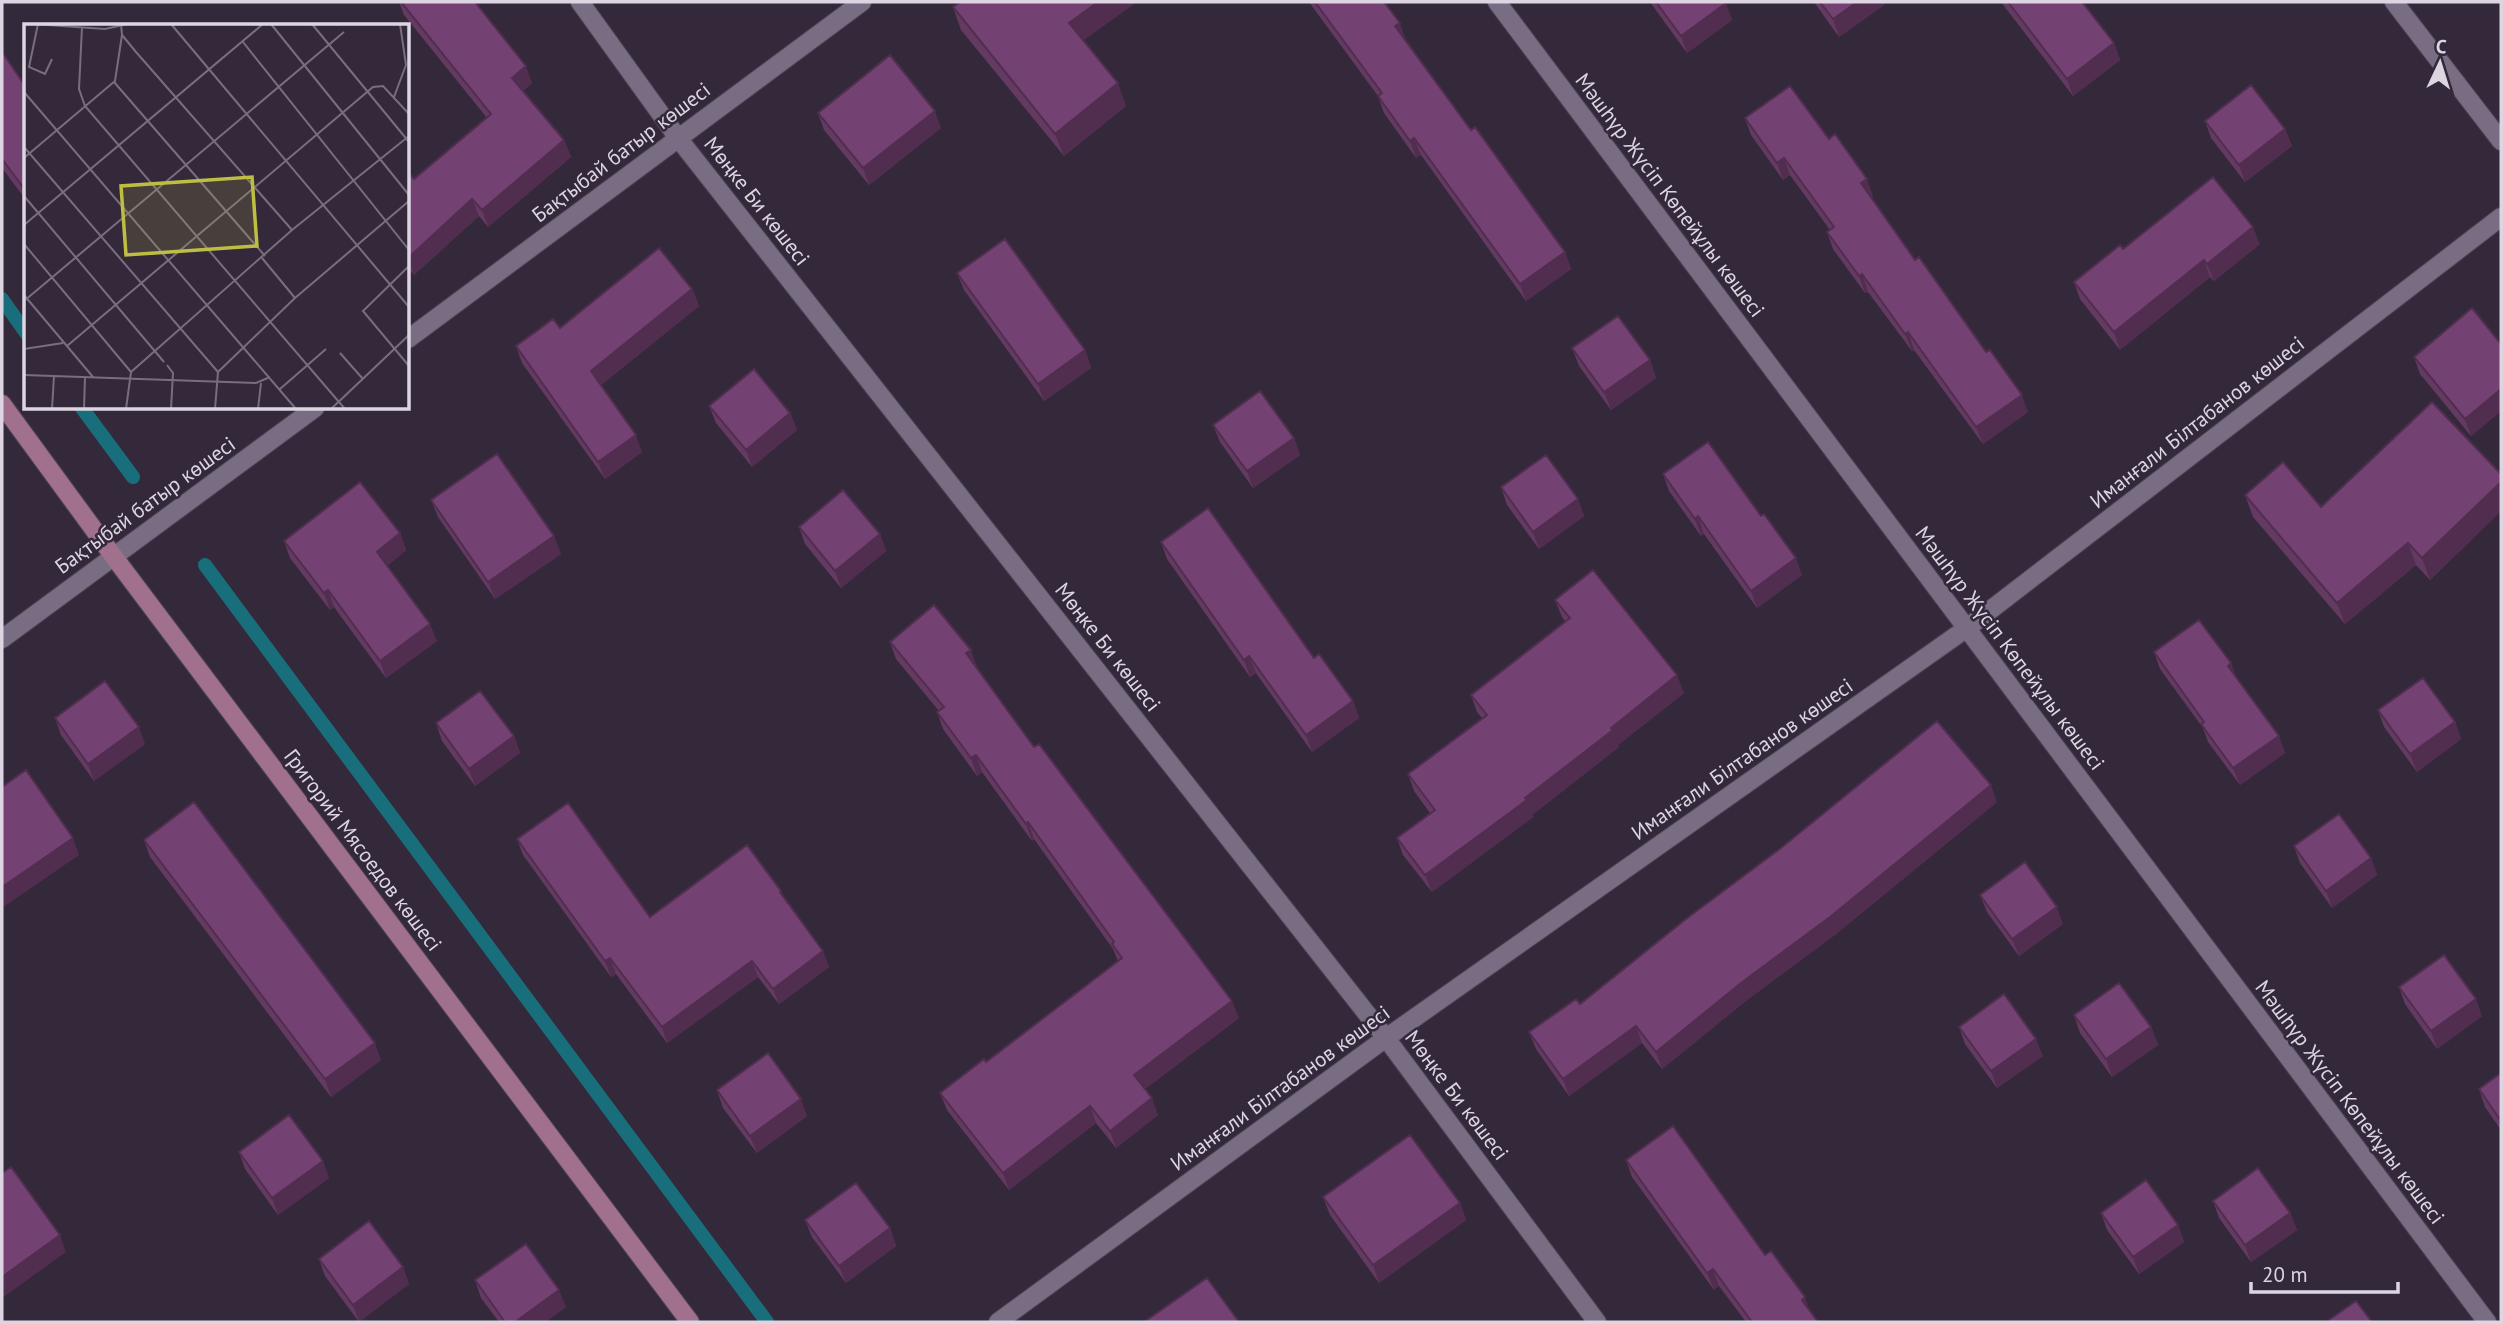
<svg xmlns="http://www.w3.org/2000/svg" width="2503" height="1324" font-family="'PT Sans',sans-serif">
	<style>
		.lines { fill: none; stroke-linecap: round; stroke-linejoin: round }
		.stream { stroke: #196e7b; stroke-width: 14 }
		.minor-casing { stroke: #4d4454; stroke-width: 20 }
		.secondary-casing { stroke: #4d4454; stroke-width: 20 }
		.minor { stroke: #796d83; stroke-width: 18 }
		.secondary { stroke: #a1708c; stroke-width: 18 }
		.wall { fill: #643962 }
		.shaded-wall { fill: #512e50 }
		.building { fill: #744272; stroke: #512e50; stroke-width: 2 }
		.labels { text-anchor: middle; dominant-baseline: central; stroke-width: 5; stroke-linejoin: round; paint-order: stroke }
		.street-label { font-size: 21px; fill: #ddd6e2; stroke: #34293b }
		.inset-road { fill: none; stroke: #786e7e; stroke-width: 2 }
		.view { fill: #bebf42; fill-opacity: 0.15; stroke: #bebf42; stroke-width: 3.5 }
		.inset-edge { fill: none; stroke: #ddd6e2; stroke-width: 3.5 }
	</style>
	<rect width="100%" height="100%" fill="#34293b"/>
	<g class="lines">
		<path class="stream" d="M2,299L26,333
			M82,408L133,477
			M205,565L767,1322"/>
		<defs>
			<path id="minor" d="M580,2L678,138L1386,1038L1597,1322
				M1497,2L2487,1322
				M2394,2L2501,141
				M408,339L862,2
				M2,639L315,408
				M998,1322L1386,1038L1967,628L2501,217"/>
			<path id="secondary" d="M2,404L114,557L690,1322"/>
		</defs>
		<use href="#minor" class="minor-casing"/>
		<use href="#secondary" class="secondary-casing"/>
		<use href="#minor" class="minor"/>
		<use href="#secondary" class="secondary"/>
	</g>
	<path class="wall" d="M399,2H475L532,83L523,91L564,140L571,157L488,227L479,216L414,275L412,272L408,275V172L414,179L487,118L404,15Z
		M1309,2H1384L1406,41L1471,130L1565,252L1571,269L1526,301L1421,155L1416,158L1384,113L1378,96Z
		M1650,2H1725L1732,20L1687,53Z
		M1814,2H1883L1884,5L1839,37Z
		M2001,2H2082L2114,43L2120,60L2073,96Z
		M953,7L1083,41L1126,106L1064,156L961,30Z
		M2,52L26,87V200L2,168Z
		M818,113L941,128L869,185L824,130Z
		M1745,118L1829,139L1873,196L1871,198L1915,260L2028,412L1983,444L1914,350L1912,351L1868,292L1865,293L1833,249L1827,232L1830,230L1790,175L1783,180L1751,135Z
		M2205,121L2285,129L2292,146L2245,182L2211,138Z
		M2260,244L2214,281L2210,277L2120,350L2080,299L2074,282Z
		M957,273L1085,350L1091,368L1044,401L964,290Z
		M692,289L699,306L601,385L642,452L605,479L522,363L516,346L560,328Z
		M2501,344V411L2471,436L2420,374L2414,357Z
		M1572,348L1650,360L1656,378L1611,410L1579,366Z
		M709,406L790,413L797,430L752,467L716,423Z
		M1213,425L1294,438L1300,455L1253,488L1220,442Z
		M1663,474L1802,575L1757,608L1704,534L1701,536L1669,491Z
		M2501,474V511L2430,580L2416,565L2345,624L2253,517L2245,495L2321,507Z
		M1501,487L1578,499L1584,516L1539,549L1507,505Z
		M431,500L561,554L495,599L438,517Z
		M799,527L880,534L886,551L841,588L805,544Z
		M400,533L406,550L387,566L437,641L386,678L334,607L330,610L290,558L284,541Z
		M1161,542L1314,658L1353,701L1359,718L1312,752L1256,673L1250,677L1167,559Z
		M1555,600L1684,693L1618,745L1619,747L1532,815L1533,817L1432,892L1403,855L1397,838L1430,813L1414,791L1408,774L1482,718L1477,712L1471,695L1565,621L1562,617Z
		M890,642L977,667L1034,747L1239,1018L1145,1089L1158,1115L1116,1148L1096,1123L1009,1190L947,1110L940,1093L986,1062L1118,961L1113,949L1034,839L1032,841L982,772L977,776L943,729L937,712L939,711L896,659Z
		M2154,652L2231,663L2236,677L2285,753L2240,785L2208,742L2203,728L2160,669Z
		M2378,710L2455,722L2461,739L2417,772L2384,727Z
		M55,718L145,744L94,781L61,735Z
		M436,723L514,736L520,753L475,786L442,741Z
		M1997,802L1836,934L1747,1000L1662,1069L1642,1043L1569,1096L1536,1049L1529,1032L1580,1004Z
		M517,839L650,917L781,891L783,897L829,967L779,1004L758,977L667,1043L616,974L611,977L523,855Z
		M144,840L381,1060L331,1097L150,857Z
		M2294,846L2371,858L2377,875L2332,908L2300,863Z
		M1980,895L2063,924L2019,956L1987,912Z
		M2399,987L2482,1016L2437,1049L2405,1004Z
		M2074,1015L2151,1027L2158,1045L2112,1077L2080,1033Z
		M1959,1027L2043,1056L1997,1088L1965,1044Z
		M2501,1073V1130L2485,1107L2479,1089Z
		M717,1090L807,1116L757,1153L723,1108Z
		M239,1152L329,1178L278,1215L245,1169Z
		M1626,1160L1765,1255L1818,1322H1746L1719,1286L1714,1290L1632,1177Z
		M1323,1197L1460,1203L1466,1220L1379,1283L1330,1215Z
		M2213,1201L2290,1213L2297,1230L2251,1262L2219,1218Z
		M2101,1213L2178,1225L2184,1242L2139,1274L2107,1230Z
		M805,1220L890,1228L896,1246L846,1283L812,1237Z
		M319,1259L403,1267L409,1284L359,1322L325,1276Z
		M475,1280L566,1307L545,1322H499L481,1298Z"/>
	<path class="shaded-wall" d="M1098,2H1137L1077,45L1069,23Z
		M1857,2H1883L1884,5L1839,37L1833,19Z
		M1726,3L1732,20L1687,53L1681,36Z
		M1400,23L1406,41L1395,26Z
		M2114,43L2120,60L2073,96L2067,79Z
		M526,66L532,83L518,95L512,78Z
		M1118,83L1126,106L1064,156L1055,134Z
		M935,111L941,128L869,185L863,168Z
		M2285,129L2292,146L2245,182L2239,165Z
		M1414,138L1421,155L1416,158L1410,141Z
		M564,140L571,157L488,227L482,210Z
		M1784,158L1790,175L1783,180L1777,163Z
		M1867,179L1873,196L1867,200L1861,183Z
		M472,199L479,216L414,275L408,258Z
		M2253,227L2260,244L2214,281L2207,264Z
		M1565,252L1571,269L1526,301L1520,284Z
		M2204,260L2210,277L2120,350L2114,332Z
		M408,262L412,272L408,275Z
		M1862,274L1868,292L1865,293L1859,276Z
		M692,289L699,306L597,388L591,371Z
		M1908,332L1914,350L1912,351L1905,334Z
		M1085,350L1091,368L1044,401L1038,384Z
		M1650,360L1656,378L1611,410L1604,392Z
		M2501,389V411L2471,436L2465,419Z
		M2022,395L2028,412L1983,444L1976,427Z
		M790,413L797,430L752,467L746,450Z
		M636,435L642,452L605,479L598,462Z
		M1294,438L1300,455L1253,488L1247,471Z
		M2501,482V511L2430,580L2422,558Z
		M1578,499L1584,516L1539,549L1533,532Z
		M1698,516L1704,534L1701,536L1695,519Z
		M400,533L406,550L383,569L377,552Z
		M880,534L886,551L841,588L835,571Z
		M554,536L561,554L495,599L488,582Z
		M2408,543L2416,565L2345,624L2337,603Z
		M1796,558L1802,575L1757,608L1751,591Z
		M328,590L334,607L330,610L324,593Z
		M430,624L437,641L386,678L380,661Z
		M971,650L977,667L973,670L966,653Z
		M1249,656L1256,673L1250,677L1244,660Z
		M2231,663L2238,681L2228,666Z
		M1677,675L1684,693L1618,745L1619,747L1532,815L1533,817L1432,892L1425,875L1525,798Z
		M1353,701L1359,718L1312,752L1306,735Z
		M2455,722L2461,739L2417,772L2410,754Z
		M139,727L145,744L94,781L88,764Z
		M514,736L520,753L475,786L469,769Z
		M2279,736L2285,753L2240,785L2233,768Z
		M976,755L982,772L977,776L971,758Z
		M1991,785L1997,802L1836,934L1747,1000L1662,1069L1656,1052L1741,983Z
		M1028,822L1034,839L1032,841L1026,824Z
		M73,838L79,855L2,908V887Z
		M2371,858L2377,875L2332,908L2326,891Z
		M2057,907L2063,924L2019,956L2012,939Z
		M823,951L829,967L779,1004L773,989Z
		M610,958L616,974L611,977L605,961Z
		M752,961L758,977L667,1043L662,1027Z
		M2476,999L2482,1016L2437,1049L2431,1031Z
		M1232,1001L1239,1018L1141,1092L1134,1075Z
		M1636,1026L1642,1043L1569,1096L1563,1079Z
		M2151,1027L2158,1045L2112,1077L2106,1059Z
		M2036,1039L2043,1056L1997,1088L1991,1071Z
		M375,1043L381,1060L331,1097L325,1079Z
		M1152,1098L1158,1115L1116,1148L1110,1131Z
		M801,1099L807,1116L757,1153L750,1136Z
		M1090,1106L1096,1123L1009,1190L1003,1173Z
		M323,1161L329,1178L278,1215L272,1198Z
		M1460,1203L1466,1220L1379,1283L1373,1265Z
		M2290,1213L2297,1230L2251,1262L2245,1245Z
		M2178,1225L2184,1242L2139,1274L2133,1257Z
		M890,1228L896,1246L846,1283L839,1266Z
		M60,1235L66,1252L2,1298V1277Z
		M403,1267L409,1284L359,1322L353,1305Z
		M1713,1269L1719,1286L1714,1290L1707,1273Z
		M559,1290L566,1307L545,1322H515Z
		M1805,1297L1811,1315L1802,1300Z"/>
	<path class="building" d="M401,2H475L526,66L512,78L564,140L482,210L472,199L408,258V172L414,179L491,114Z
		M960,2H1098L1069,23L1118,83L1055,134L953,7Z
		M1315,2H1384L1400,23L1395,26L1471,130L1475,127L1565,252L1520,284L1414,138L1410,141L1378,96L1382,93Z
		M1656,2H1725L1726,3L1681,36Z
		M1820,2H1857L1833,19Z
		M2008,2H2082L2114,43L2067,79Z
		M2,52L26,87V191L2,159Z
		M890,55L935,111L863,168L818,113Z
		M2251,85L2285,129L2239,165L2205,121Z
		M1790,86L1829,139L1835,134L1867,179L1861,183L1915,260L1919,257L1986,352L1990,350L2022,395L1976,427L1908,332L1905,334L1862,274L1859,276L1827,232L1834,227L1784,158L1777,163L1745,118Z
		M2213,177L2253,227L2207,264L2204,260L2114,332L2074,282L2120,245L2123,249Z
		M1005,239L1085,350L1038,384L957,273Z
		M659,248L692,289L591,371L636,435L598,462L516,346L553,319L560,328Z
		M2472,308L2501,344V389L2465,419L2414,357Z
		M1618,316L1650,360L1604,392L1572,348Z
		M754,369L790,413L746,450L709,406Z
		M1260,391L1294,438L1247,471L1213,425Z
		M2432,402L2501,474V482L2422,558L2408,543L2337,603L2245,495L2283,462L2321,507Z
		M1708,442L1761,516L1764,514L1796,558L1751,591L1698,516L1695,519L1663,474Z
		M497,454L554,536L488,582L431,500Z
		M1546,455L1578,499L1533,532L1501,487Z
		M360,482L400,533L377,552L430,624L380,661L328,590L324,593L284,541Z
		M843,490L880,534L835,571L799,527Z
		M1208,508L1314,658L1319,654L1353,701L1306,735L1249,656L1244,660L1161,542Z
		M1593,570L1677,675L1611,728L1613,730L1525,798L1527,800L1425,875L1397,838L1435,810L1408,774L1487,715L1471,695L1570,618L1555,600Z
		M934,605L971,650L966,653L1034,747L1039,744L1232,1001L1134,1075L1152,1098L1110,1131L1090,1106L1003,1173L940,1093L984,1059L986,1062L1122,958L1112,944L1114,942L1028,822L1026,824L976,755L971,758L937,712L944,707L890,642Z
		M2199,620L2231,663L2228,666L2279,736L2233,768L2201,724L2204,722L2154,652Z
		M2423,678L2455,722L2410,754L2378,710Z
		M105,681L139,727L88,764L55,718Z
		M480,691L514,736L469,769L436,723Z
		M1937,721L1991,785L1830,917L1741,983L1656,1052L1636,1026L1563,1079L1529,1032L1576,999L1580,1004L1686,919L1781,848Z
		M26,770L73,838L2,887V787Z
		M194,802L375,1043L325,1079L144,840Z
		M568,803L650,917L747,845L781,891L780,892L823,951L773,989L752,961L662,1027L610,958L605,961L517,839Z
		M2339,814L2371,858L2326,891L2294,846Z
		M2025,862L2057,907L2012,939L1980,895Z
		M2444,955L2476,999L2431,1031L2399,987Z
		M2119,983L2151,1027L2106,1059L2074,1015Z
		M2004,994L2036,1039L1991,1071L1959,1027Z
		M768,1053L801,1099L750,1136L717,1090Z
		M2501,1073V1121L2479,1089Z
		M289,1115L323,1161L272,1198L239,1152Z
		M1673,1126L1765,1255L1771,1251L1805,1297L1802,1300L1818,1322H1752L1713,1269L1707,1273L1626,1160Z
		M1410,1135L1460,1203L1373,1265L1323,1197Z
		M11,1167L60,1235L2,1277V1173Z
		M2258,1168L2290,1213L2245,1245L2213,1201Z
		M2146,1180L2178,1225L2133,1257L2101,1213Z
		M856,1183L890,1228L839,1266L805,1220Z
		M369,1221L403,1267L353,1305L319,1259Z
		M526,1244L559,1290L515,1322H505L475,1280Z
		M1207,1278L1239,1322H1144Z
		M2356,1301L2372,1322H2326Z"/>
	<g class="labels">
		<g class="street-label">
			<text transform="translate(621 152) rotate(-37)">Бақтыбай батыр көшесі</text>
			<text transform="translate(1670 195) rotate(53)">Мәшһүр Жүсіп Көпейұлы көшесі</text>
			<text transform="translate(757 201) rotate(52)">Мөңке Би көшесі</text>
			<text transform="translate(2197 422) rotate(-38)">Иманғали Білтабанов көшесі</text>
			<text transform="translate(145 505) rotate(-36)">Бақтыбай батыр көшесі</text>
			<text transform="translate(1108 647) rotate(52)">Мөңке Би көшесі</text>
			<text transform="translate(2010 648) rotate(53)">Мәшһүр Жүсіп Көпейұлы көшесі</text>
			<text transform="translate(1742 759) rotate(-35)">Иманғали Білтабанов көшесі</text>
			<text transform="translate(363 850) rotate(53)">Григорий Мясоедов көшесі</text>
			<text transform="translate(1280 1088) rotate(-36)">Иманғали Білтабанов көшесі</text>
			<text transform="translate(1457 1095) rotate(53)">Мөңке Би көшесі</text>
			<text transform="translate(2350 1102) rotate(53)">Мәшһүр Жүсіп Көпейұлы көшесі</text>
		</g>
	</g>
	<g transform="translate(24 24)">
		<rect width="385" height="385" fill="#34293b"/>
		<path class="inset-road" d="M9,0L81,5L104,0M14,0L5,43L21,50L28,35M97,0L98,11L112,28L268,206M147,0L385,283M247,0L385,171M288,0L385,118M58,3L55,65L61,82L321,385M219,18L385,226M90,58L241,232M0,68L272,385M370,73L382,41L376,0M0,123L194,348M0,134L91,57L98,11M0,172L140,338M0,201L239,0M0,220L107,348M238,234L271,274M385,242L339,287L385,342M0,271L69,353M0,277L320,8M43,322L349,63L359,62L385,90M0,325L39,319M316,329L339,355M143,341L149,349L147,385M0,351L232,359L246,353M256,365L302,325M28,385L30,352M60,385L61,353M102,385L107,348L268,206L385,112M191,385L194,348L271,274L385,177M234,385L237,359M307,385L385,311"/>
		<path class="view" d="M228,153L233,222L102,231L97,162Z"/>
		<rect width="385" height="385" class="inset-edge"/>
	</g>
	<rect width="2503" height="1324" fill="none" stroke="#ddd6e2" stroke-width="7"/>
	<g transform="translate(2440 63) rotate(4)" stroke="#34293b" stroke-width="5" paint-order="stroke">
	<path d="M0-5L12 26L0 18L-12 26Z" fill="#ddd6e2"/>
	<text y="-10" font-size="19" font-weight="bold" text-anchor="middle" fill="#ddd6e2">С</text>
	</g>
	<path d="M2251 1282v10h147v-10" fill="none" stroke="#ddd6e2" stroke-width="3.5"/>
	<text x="2262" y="1282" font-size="21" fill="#ddd6e2" stroke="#34293b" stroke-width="5" paint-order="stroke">20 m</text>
</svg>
